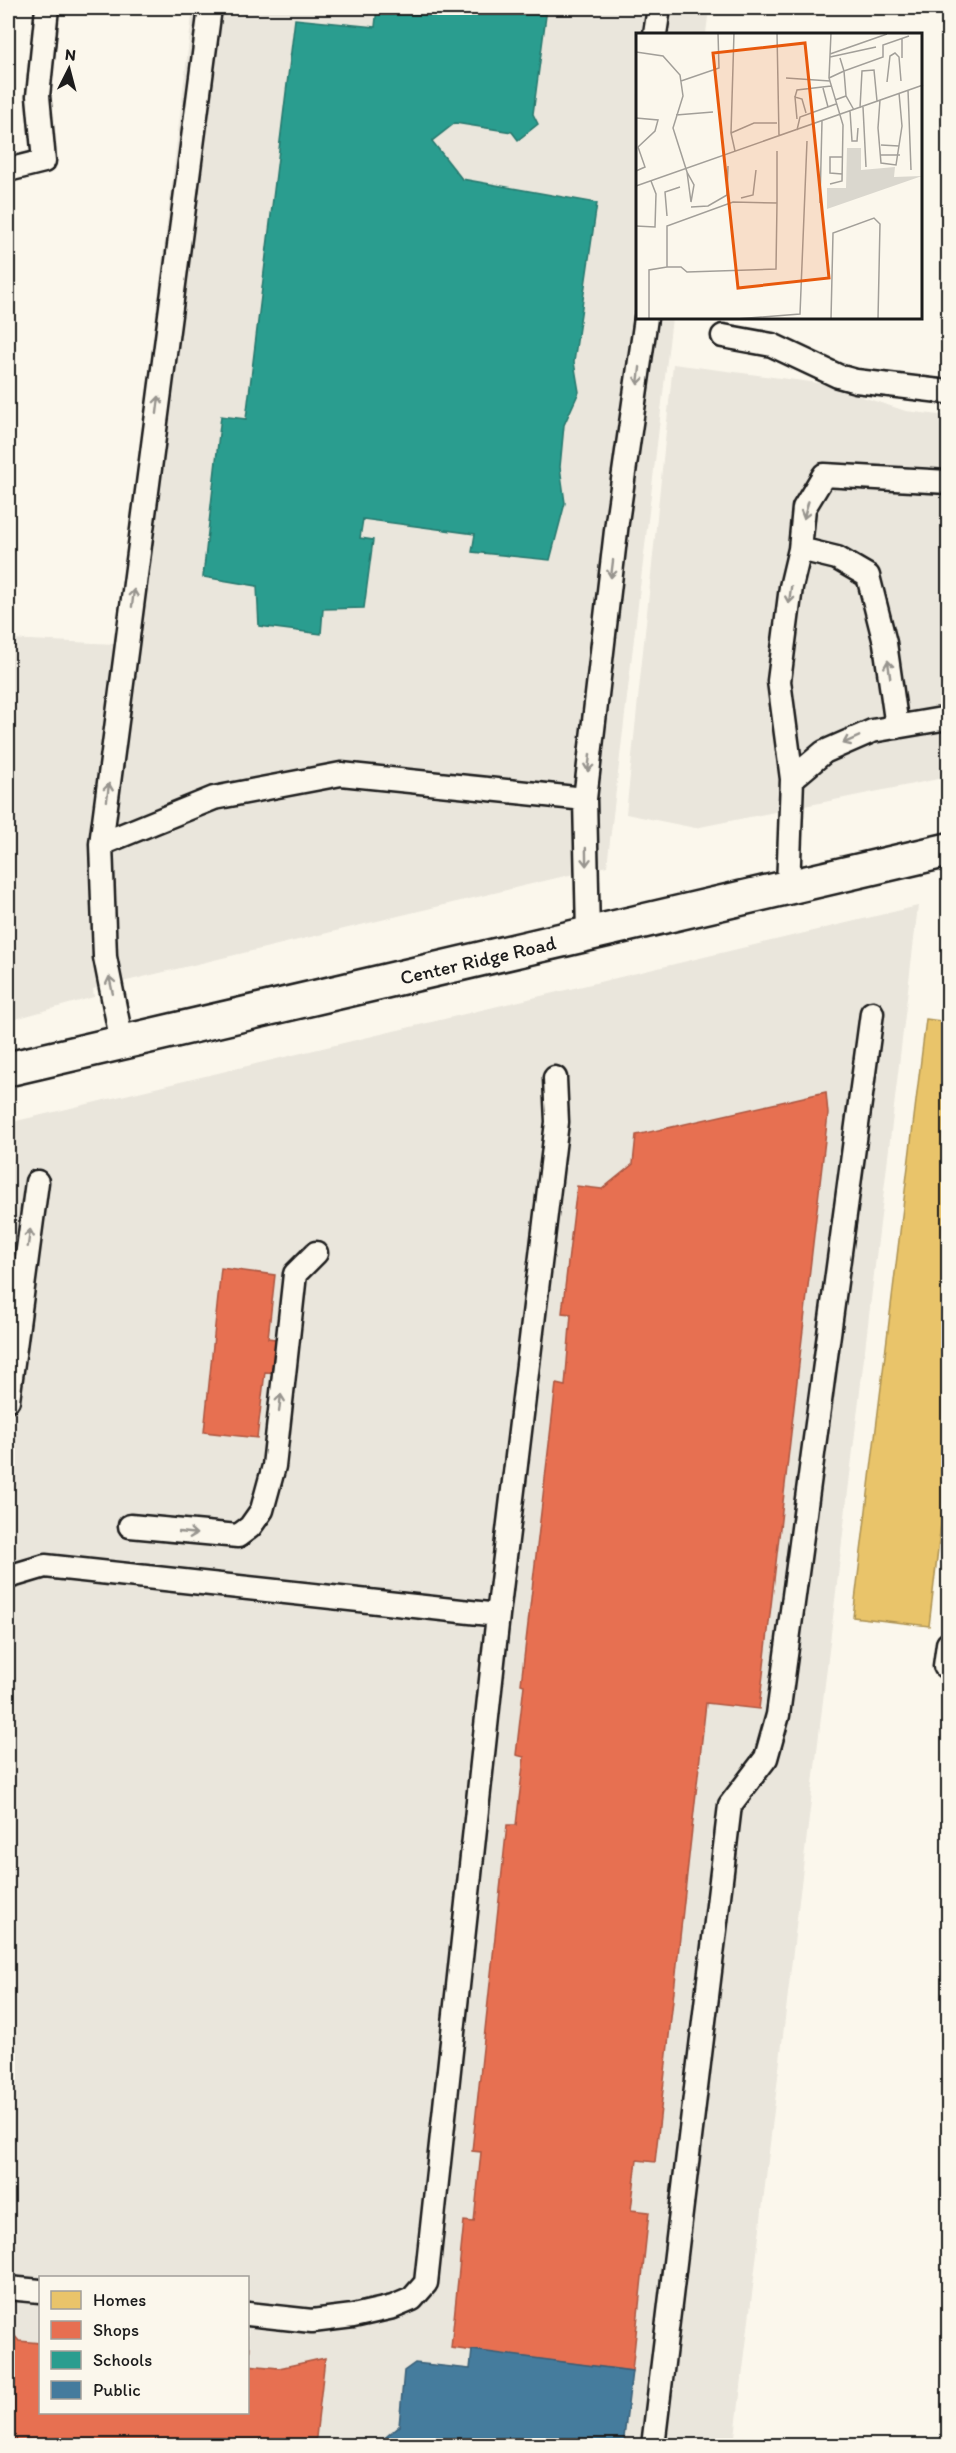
<svg xmlns="http://www.w3.org/2000/svg" width="956" height="2453" font-family="Itim,sans-serif">
	<style>
		.built { fill: #eae6dc; fill-rule: evenodd }
		.homes { fill: #e9c46a; stroke: #ac9253; stroke-width: 1.5 }
		.shops { fill: #e76f51; stroke: #aa5641; stroke-width: 1.5 }
		.schools { fill: #2a9d8f; stroke: #26766c; stroke-width: 1.5 }
		.public { fill: #457b9d; stroke: #395e76; stroke-width: 1.5 }
		.lines { fill: none; stroke-linecap: round; stroke-linejoin: round }
		.service-casing { stroke: #1c1c1c; stroke-width: 27 }
		.primary-casing { stroke: #1c1c1c; stroke-width: 38 }
		.service { stroke: #fbf7ec; stroke-width: 22 }
		.primary { stroke: #fbf7ec; stroke-width: 33 }
		.oneway { stroke: #97948e }
		.labels { text-anchor: middle; dominant-baseline: central; stroke-width: 6; stroke-linejoin: round; paint-order: stroke }
		.street-label { font-size: 20px; fill: #1c1c1c; stroke: #fbf7ec }
		.inset-road { fill: none; stroke: #a29f99; stroke-width: 1.5 }
		.view { fill: #e8590c; fill-opacity: 0.15; stroke: #e8590c; stroke-width: 3 }
		.inset-edge { fill: none; stroke: #1c1c1c; stroke-width: 3 }
	</style>
	<rect width="100%" height="100%" fill="#fbf7ec"/>
	<filter id="ink" filterUnits="userSpaceOnUse"><feTurbulence type="fractalNoise" baseFrequency=".0167" numOctaves="2"/><feDisplacementMap in="SourceGraphic" scale="12" xChannelSelector="R" yChannelSelector="G"/><feConvolveMatrix kernelMatrix="1 2 1 2 8 2 1 2 1" color-interpolation-filters="sRGB"/></filter>
	<g filter="url(#ink)">
		<path class="built" d="M193,8H709L706,34H638V318H672L607,866L93,989L94,997L8,1021V639L116,644Z
			M673,364L819,383L906,411L948,416V777L695,828L626,814Z
			M918,906L734,2445H8V1123ZM40,2278H248V2412H40Z"/>
		<path class="homes" d="M926,1019L948,1022V1464L929,1626L853,1617Z"/>
		<path class="shops" d="M826,1092L828,1114L759,1709L706,1703L655,2162L637,2160L631,2210L649,2212L632,2371L451,2348L464,2221L474,2222L481,2152L472,2151L507,1825H516L524,1757L516,1755L524,1685L521,1684L556,1384L565,1386L571,1314L562,1313L577,1186L602,1189L633,1164L636,1135Z
			M221,1268L275,1275L268,1338L283,1340L280,1373L265,1372L257,1438L204,1432Z
			M8,2328L19,2341L40,2343V2412H248V2347H250L248,2365L279,2368L325,2358L315,2446H8Z"/>
		<path class="schools" d="M377,8H547L533,114L538,124L518,140L512,132L455,123L432,141L462,179L597,203L574,362L579,392L564,425L560,467L565,503L550,560L472,552L475,534L363,519L360,538L373,540L364,608L323,609L321,634L259,626L257,586L203,577L221,416L246,419L295,19L375,27Z"/>
		<path class="public" d="M472,2350L632,2371L623,2446H375L399,2426L404,2371L415,2363L470,2369Z"/>
		<g class="lines">
			<defs>
				<path id="service" d="M655,34L659,8
					M8,170L44,161L38,96L47,8
					M723,336L772,345L838,376L856,381L948,392
					M800,549L804,508L824,475L948,482
					M792,779L779,681L791,587L800,549L837,558L868,576L885,643L897,727
					M101,844L214,798L341,774L585,799
					M788,888L792,779L824,752L872,731L948,718
					M588,934L585,799L617,522L646,318
					M122,1043L105,957L101,844L210,8
					M8,1400L37,1182
					M130,1526L238,1536L250,1527L262,1510L274,1466L295,1274L316,1253
					M8,1577L45,1566L498,1615L557,1122L555,1078
					M945,1666L948,1644
					M8,2288L40,2291
					M248,2314L312,2321L353,2316L393,2307L412,2299L426,2283L498,1615
					M653,2446L730,1805L766,1758L778,1715L872,1013"/>
				<path id="primary" d="M8,1069L948,850"/>
			</defs>
			<use href="#service" class="service-casing"/>
			<use href="#primary" class="primary-casing"/>
			<use href="#service" class="service"/>
			<use href="#primary" class="primary"/>
		</g>
		<defs><path id="oneway-shaft" d="M-6 0H5M1.5-3L5.5 0L1.5 3" fill="none" stroke-width="1.6" stroke-linecap="round" stroke-linejoin="round" transform="scale(1.5)"/></defs>
		<g class="oneway">
			<use href="#oneway-shaft" transform="translate(639 376) rotate(97)"/>
			<use href="#oneway-shaft" transform="translate(158 405) rotate(-83)"/>
			<use href="#oneway-shaft" transform="translate(806 510) rotate(106)"/>
			<use href="#oneway-shaft" transform="translate(612 569) rotate(97)"/>
			<use href="#oneway-shaft" transform="translate(790 595) rotate(98)"/>
			<use href="#oneway-shaft" transform="translate(133 598) rotate(-83)"/>
			<use href="#oneway-shaft" transform="translate(889 669) rotate(-98)"/>
			<use href="#oneway-shaft" transform="translate(851 740) rotate(156)"/>
			<use href="#oneway-shaft" transform="translate(589 763) rotate(97)"/>
			<use href="#oneway-shaft" transform="translate(108 792) rotate(-83)"/>
			<use href="#oneway-shaft" transform="translate(586 857) rotate(89)"/>
			<use href="#oneway-shaft" transform="translate(111 985) rotate(-102)"/>
			<use href="#oneway-shaft" transform="translate(29 1238) rotate(-82)"/>
			<use href="#oneway-shaft" transform="translate(280 1403) rotate(-84)"/>
			<use href="#oneway-shaft" transform="translate(188 1533) rotate(6)"/>
		</g>
	</g>
	<g class="labels">
		<g class="street-label">
			<text transform="translate(478 960) rotate(-13)">Center Ridge Road</text>
		</g>
	</g>
	<g transform="translate(636 33)">
		<rect width="286" height="286" fill="#fbf7ec"/>
		<path d="M211,115H225V137L259,134L258,144L286,143L191,176V155H210Z" fill="#dad7ce"/>
		<path class="inset-road" d="M98,0L95,100L99,118M141,0L143,103M0,19L27,23L44,42L47,63L37,95L51,139L55,169L58,152L51,139M194,21L251,1M194,24L240,14M266,25V6M150,45L194,48M193,45L208,38L204,25M45,48L83,35L82,0M251,49L254,23L259,20L263,24L265,48M187,55L192,74M272,57L275,137M210,63L208,38L247,24V12L273,3M159,64L161,57L195,53M199,67L210,63L218,77M244,67L242,95L245,130L260,132L266,93L263,60M227,74L230,134M224,75L226,38L238,37L241,68M214,78L216,108H221L222,95M40,82L77,79M0,85L22,87L19,98L2,114M161,86L159,64L166,66L170,80M161,97L164,84L200,71M95,100L118,90H141M245,112L263,113M245,122H264M0,138L9,134L2,114M206,141L194,140V124H206M194,151L206,148L207,92L193,45L195,0M0,153L287,52M105,165L117,162L120,137M184,170L186,88M55,174L72,173L91,162L92,133M31,183L29,159L44,154M0,193L19,194L20,161L15,148M31,234V193L97,169L141,170V118M13,286V237L31,234H45L51,239L140,236L141,170M100,286L164,281L171,108M195,286L197,200L238,185L244,191L242,286"/>
		<path class="view" d="M169,10L193,245L102,255L77,20Z"/>
		<rect width="286" height="286" class="inset-edge"/>
	</g>
	<rect width="956" height="2453" fill="none" stroke="#fbf7ec" stroke-width="30"/>
	<rect x="15" y="15" width="926" height="2423" fill="none" stroke="#1c1c1c" stroke-width="2" filter="url(#ink)"/>
	<rect x="39" y="2276" width="210" height="138" fill="#fbf7ec" stroke="#a29f99" stroke-width="1.5"/>
	<rect x="51" y="2291" width="30" height="18" fill="#e9c46a" stroke="#a29f99" stroke-width="1.5"/>
	<text x="93" y="2306" font-size="18" fill="#1c1c1c">Homes</text>
	<rect x="51" y="2321" width="30" height="18" fill="#e76f51" stroke="#a29f99" stroke-width="1.5"/>
	<text x="93" y="2336" font-size="18" fill="#1c1c1c">Shops</text>
	<rect x="51" y="2351" width="30" height="18" fill="#2a9d8f" stroke="#a29f99" stroke-width="1.5"/>
	<text x="93" y="2366" font-size="18" fill="#1c1c1c">Schools</text>
	<rect x="51" y="2381" width="30" height="18" fill="#457b9d" stroke="#a29f99" stroke-width="1.5"/>
	<text x="93" y="2396" font-size="18" fill="#1c1c1c">Public</text>
	<g transform="translate(69 69) rotate(6)" stroke="#fbf7ec" stroke-width="4.5" paint-order="stroke">
	<path d="M0-4.5L10 22L0 15L-10 22Z" fill="#1c1c1c"/>
	<text y="-9" font-size="16" font-weight="bold" text-anchor="middle" fill="#1c1c1c">N</text>
	</g>
</svg>
